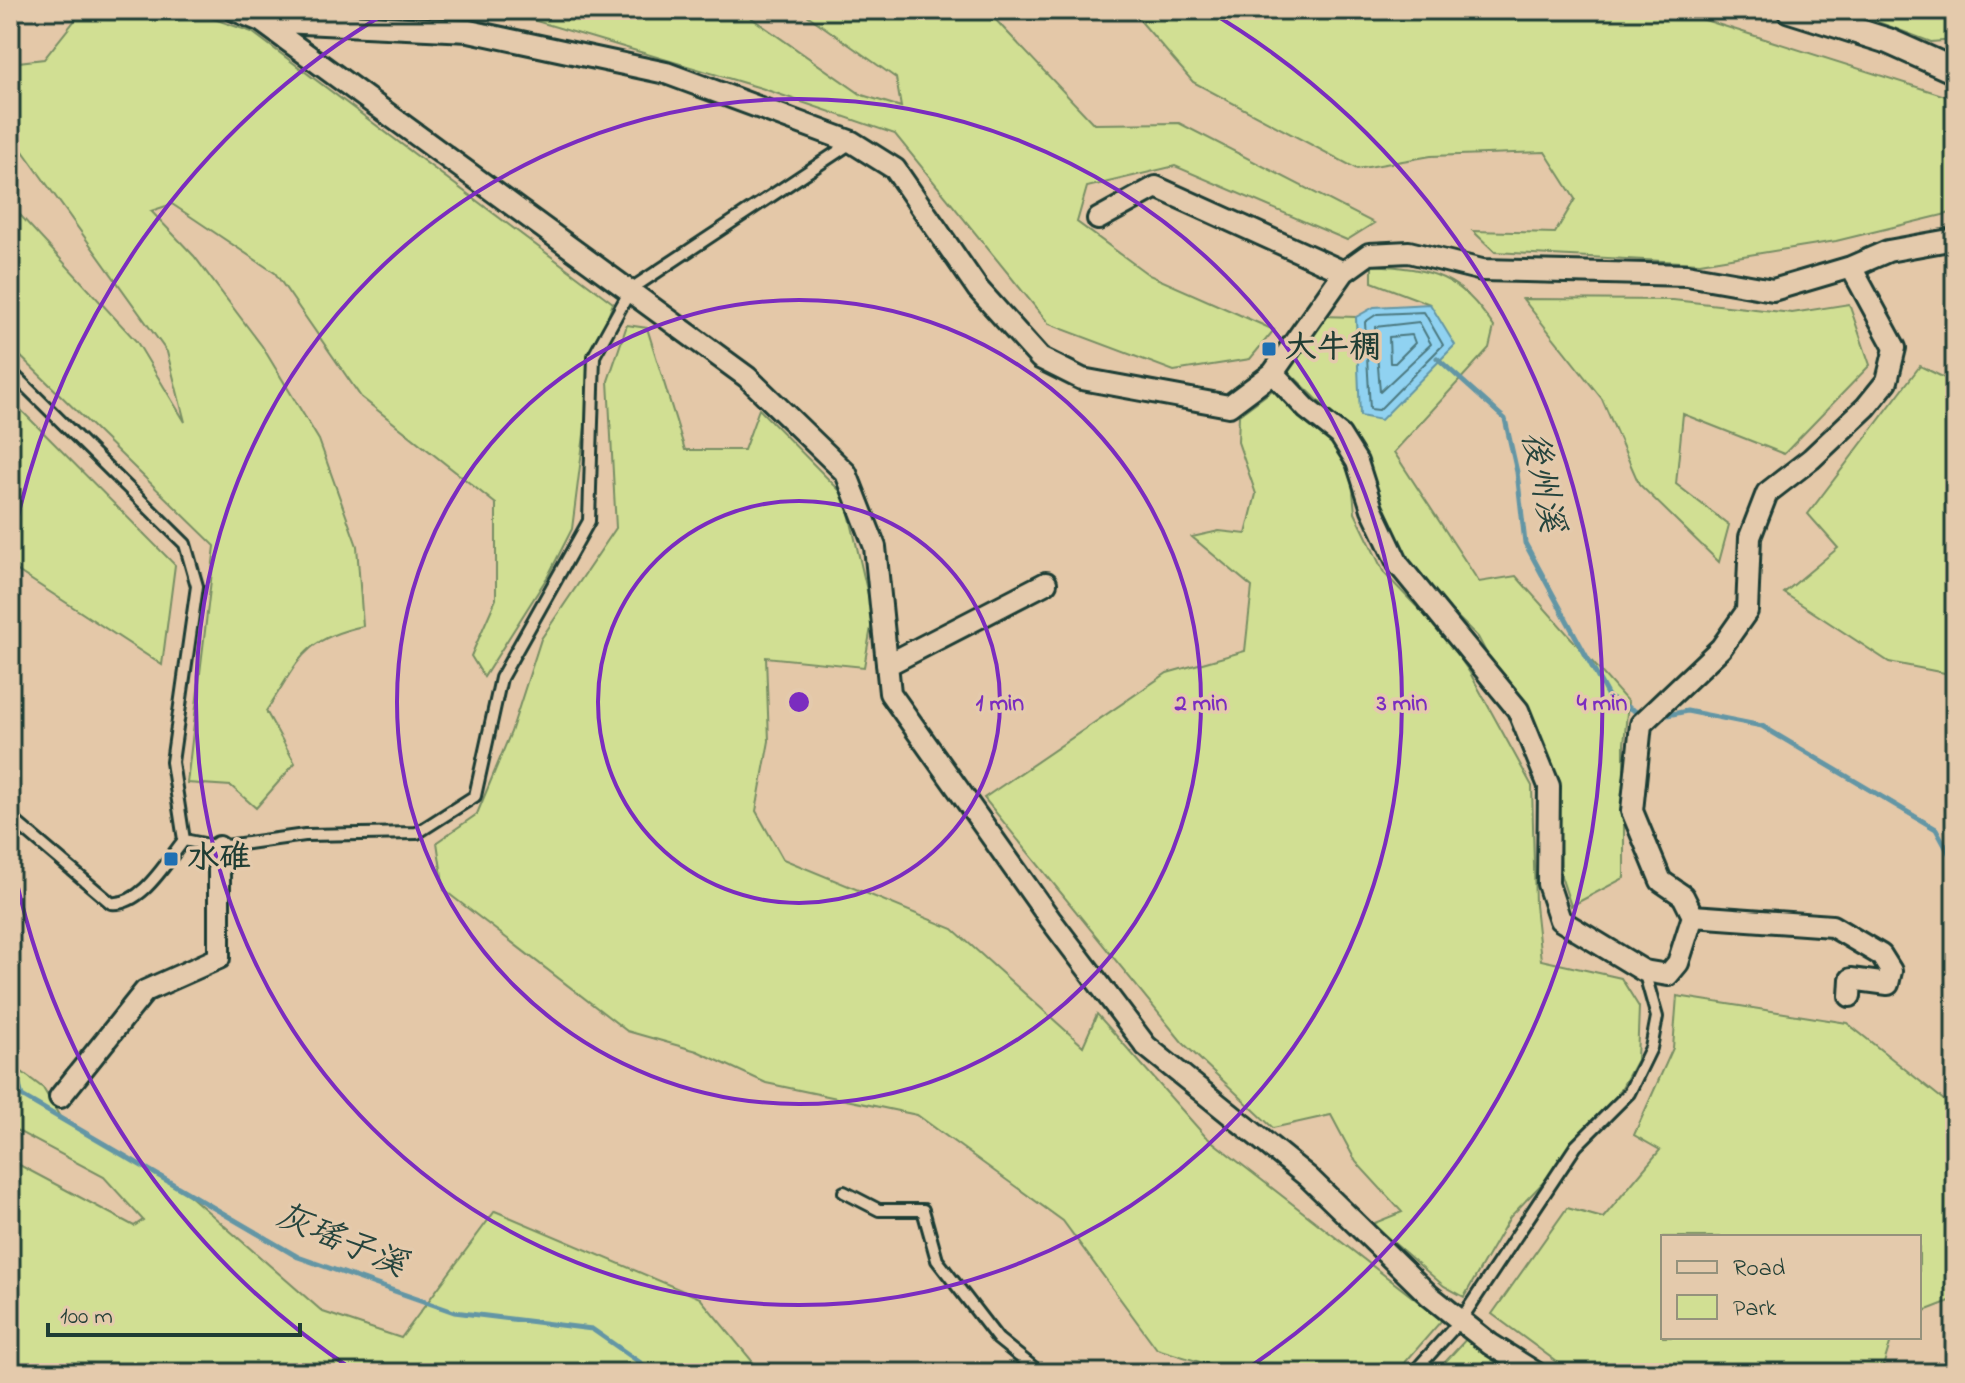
<svg xmlns="http://www.w3.org/2000/svg" width="1965" height="1383" font-family="'Indie Flower','LXGW WenKai TC',sans-serif">
	<style>
		.green { fill: #d1df93; stroke: #788e64; stroke-width: 2 }
		.water { fill: #90d2f1; stroke: #6396a5; stroke-width: 2 }
		.lines { fill: none; stroke-linecap: round; stroke-linejoin: round }
		.shore { stroke: #4c7980; stroke-width: 2 }
		.stream { stroke: #6396a5; stroke-width: 5 }
		.service-casing { stroke: #1f3d34; stroke-width: 16 }
		.minor-casing { stroke: #1f3d34; stroke-width: 26 }
		.tertiary-casing { stroke: #1f3d34; stroke-width: 30 }
		.service { stroke: #e4caac; stroke-width: 10 }
		.minor { stroke: #e4caac; stroke-width: 20 }
		.tertiary { stroke: #e4caac; stroke-width: 24 }
		.ring { fill: none; stroke: #7b2cbf; stroke-width: 4 }
		.poi-dot { fill: #1f6fb2; stroke: #e4caac; stroke-width: 3 }
		.labels { text-anchor: middle; dominant-baseline: central; stroke-width: 7; stroke-linejoin: round; paint-order: stroke }
		.poi-label { font-size: 32px; font-weight: bold; fill: #1f3d34; stroke: #e4caac; text-anchor: start }
		.water-label { font-size: 34px; font-style: italic; fill: #25443d; stroke: #e4caac }
		.centre { fill: #7b2cbf; stroke: #e4caac; stroke-width: 4 }
		.ring-label { font-size: 24px; text-anchor: middle; font-weight: bold; fill: #7b2cbf; stroke: #e4caac; stroke-width: 7; stroke-linejoin: round; paint-order: stroke }
	</style>
	<rect width="100%" height="100%" fill="#e4c8a8"/>
	<filter id="ink" filterUnits="userSpaceOnUse"><feTurbulence type="fractalNoise" baseFrequency=".0125" numOctaves="2"/><feDisplacementMap in="SourceGraphic" scale="16" xChannelSelector="R" yChannelSelector="G"/><feConvolveMatrix kernelMatrix="1 2 1 2 8 2 1 2 1" color-interpolation-filters="sRGB"/></filter>
	<g filter="url(#ink)">
		<path class="green" d="M83,10H188L252,32L613,303L594,356L572,529L548,576L484,677L471,656L496,599V504L361,397L275,273L172,204L151,211L194,256L262,346L319,440L357,546L363,626C300,640 300,661 266,711L295,763L256,808L231,786L187,783L215,546L10,346V204L137,342L185,422L167,352L10,133V63L44,59Z
			M499,10H740L862,95L901,107L896,78L800,10H963L992,16L1094,124L1179,123L1374,223L1347,240L1175,166L1087,187L1077,222L1149,275L1274,330L1250,359L1174,371L1049,324L895,134L761,88Z
			M1131,10H1673L1955,99V212L1836,241L1700,263L1495,252L1473,231L1555,233L1575,199L1545,152L1431,156L1357,169L1193,82Z
			M1846,10H1955V40L1931,42Z
			M1372,265C1434,269 1459,275 1494,327L1489,348L1394,452L1479,582L1516,576L1628,702L1624,744V878L1571,906L1561,876L1559,790L1478,637L1407,567L1380,510L1363,460L1336,418L1288,371L1322,316L1356,317L1359,351L1430,304L1372,282Z
			M1523,299L1673,300L1792,313L1849,304L1870,365L1784,454L1683,414L1676,484L1729,525L1719,562L1639,484L1602,399Z
			M627,325L647,328L685,450H744L759,409L845,496L873,616L864,667L766,657L769,741L756,811L783,859L953,929L1083,1046L1097,1014L1205,1136L1442,1320L1396,1373H1236L1157,1349L1063,1221L917,1115L766,1083L697,1051L627,1031L444,890L437,842L477,814L511,732L541,639L616,528L608,381Z
			M1920,366L1955,383V675L1889,662L1784,593L1838,548L1808,514Z
			M1274,389L1319,426L1350,459L1355,513L1384,573L1444,635L1470,673L1532,786L1535,905L1541,960L1621,978L1639,1007L1637,1060L1605,1118L1510,1217L1464,1297L1444,1286L1372,1224L1402,1212L1356,1162L1331,1115L1273,1128L1182,1042L984,798L1167,673L1245,651L1252,587L1192,537L1219,531L1246,534L1256,494L1238,442L1239,415Z
			M10,399L175,565L162,665L10,566Z
			M1677,996L1847,1023L1955,1109V1189L1946,1222L1955,1267V1299L1919,1313V1237H1663V1337H1892L1881,1373H1572L1492,1314L1567,1208L1603,1218L1660,1150L1634,1135L1673,1048Z
			M10,1063L43,1088L60,1117L189,1195L323,1312L401,1338L495,1211L700,1298L762,1373H10V1160L134,1226L143,1220L104,1177L10,1127Z
			M1468,1337L1513,1373H1435Z"/>
		<path class="water" d="M1430,304L1455,345L1381,420L1360,416L1356,317L1374,307Z"/>
		<g class="lines">
			<path class="shore" d="M1424,312L1443,345L1379,410L1370,409L1365,322L1377,314Z
				M1419,322L1431,344L1380,392L1375,327Z
				M1412,335L1415,343L1395,363H1390L1389,337Z"/>
			<path class="stream" d="M1437,358L1505,419L1517,472L1525,543L1609,698L1635,711
				M1658,717L1687,711L1762,726L1936,829L1955,864
				M10,1055L22,1096L298,1257L454,1312L592,1329L655,1373"/>
			<defs>
				<path id="service" d="M10,371L185,544L197,586L172,762L184,840C166,862 142,906 111,903L10,817
					M184,840L219,847L305,835L417,833L475,796L501,678L589,521L594,356L631,289L851,143
					M844,1192L879,1210H923L937,1260L998,1339L1040,1373
					M1413,1373L1460,1321L1576,1146L1629,1093L1651,1048L1657,1017L1644,971"/>
				<path id="minor" d="M234,10L261,21L747,377L846,473L875,547L890,693L1050,919L1146,1046L1308,1177L1430,1296L1490,1344L1536,1373
					M261,21L469,31L666,73L852,142L895,169L978,289L1040,358L1082,379L1229,406L1273,373L1344,272L1369,254L1409,252L1482,270L1687,275L1773,290L1851,267L1888,251L1955,239
					M1098,219L1156,187L1344,272
					M1273,373L1307,409L1340,435L1357,462L1372,509L1398,564L1518,710L1549,786L1548,884L1560,920L1644,971L1668,975L1678,963L1693,916L1683,896L1661,881L1632,811L1641,724L1721,648L1747,611L1750,537L1767,493L1811,459L1866,407L1887,381L1895,348L1851,267
					M887,665L1046,583
					M1693,916L1832,926L1881,955L1891,971L1888,984L1851,979L1850,996
					M60,1097L145,991L219,958V847"/>
				<path id="tertiary" d="M1790,10L1888,41L1955,71"/>
			</defs>
			<use href="#service" class="service-casing"/>
			<use href="#minor" class="minor-casing"/>
			<use href="#tertiary" class="tertiary-casing"/>
			<use href="#service" class="service"/>
			<use href="#minor" class="minor"/>
			<use href="#tertiary" class="tertiary"/>
		</g>
	</g>
	<g class="ring">
		<circle cx="799" cy="702" r="201"/>
		<circle cx="799" cy="702" r="402"/>
		<circle cx="799" cy="702" r="603"/>
		<path d="M356 1372A803 803 0 0 1 11 855M11 549A803 803 0 0 1 391 10M1207 10A803 803 0 0 1 1242 1372"/>
	</g>
	<g class="poi-dot">
		<rect x="1261" y="341" width="16" height="16" rx="4"/>
		<rect x="163" y="851" width="16" height="16" rx="4"/>
	</g>
	<g class="labels">
		<g class="poi-label">
			<text x="1285" y="349">大牛稠</text>
			<text x="187" y="859">水碓</text>
		</g>
		<g class="water-label">
			<text transform="translate(1541 482) rotate(79)">後州溪</text>
			<text transform="translate(341 1242) rotate(23)">灰瑤子溪</text>
		</g>
	</g>
	<circle cx="799" cy="702" r="12" class="centre"/>
	<g class="ring-label">
		<text x="1000" y="710">1 min</text>
		<text x="1201" y="710">2 min</text>
		<text x="1402" y="710">3 min</text>
		<text x="1602" y="710">4 min</text>
	</g>
	<rect width="1965" height="1383" fill="none" stroke="#e4caac" stroke-width="40"/>
	<rect x="20" y="20" width="1925" height="1343" fill="none" stroke="#1f3d34" stroke-width="3" filter="url(#ink)"/>
	<rect x="1661" y="1235" width="260" height="104" fill="#e4caac" stroke="#95927c" stroke-width="2"/>
	<rect x="1677" y="1261" width="40" height="12" fill="#e4caac" stroke="#95927c" stroke-width="2"/>
	<text x="1733" y="1275" font-size="24" fill="#1f3d34">Road</text>
	<rect x="1677" y="1295" width="40" height="24" fill="#d1df93" stroke="#95927c" stroke-width="2"/>
	<text x="1733" y="1315" font-size="24" fill="#1f3d34">Park</text>
	<path d="M48 1323v12h252v-12" fill="none" stroke="#1f3d34" stroke-width="4"/>
	<text x="60" y="1323" font-size="24" fill="#1f3d34" stroke="#e4caac" stroke-width="6" paint-order="stroke">100 m</text>
</svg>
